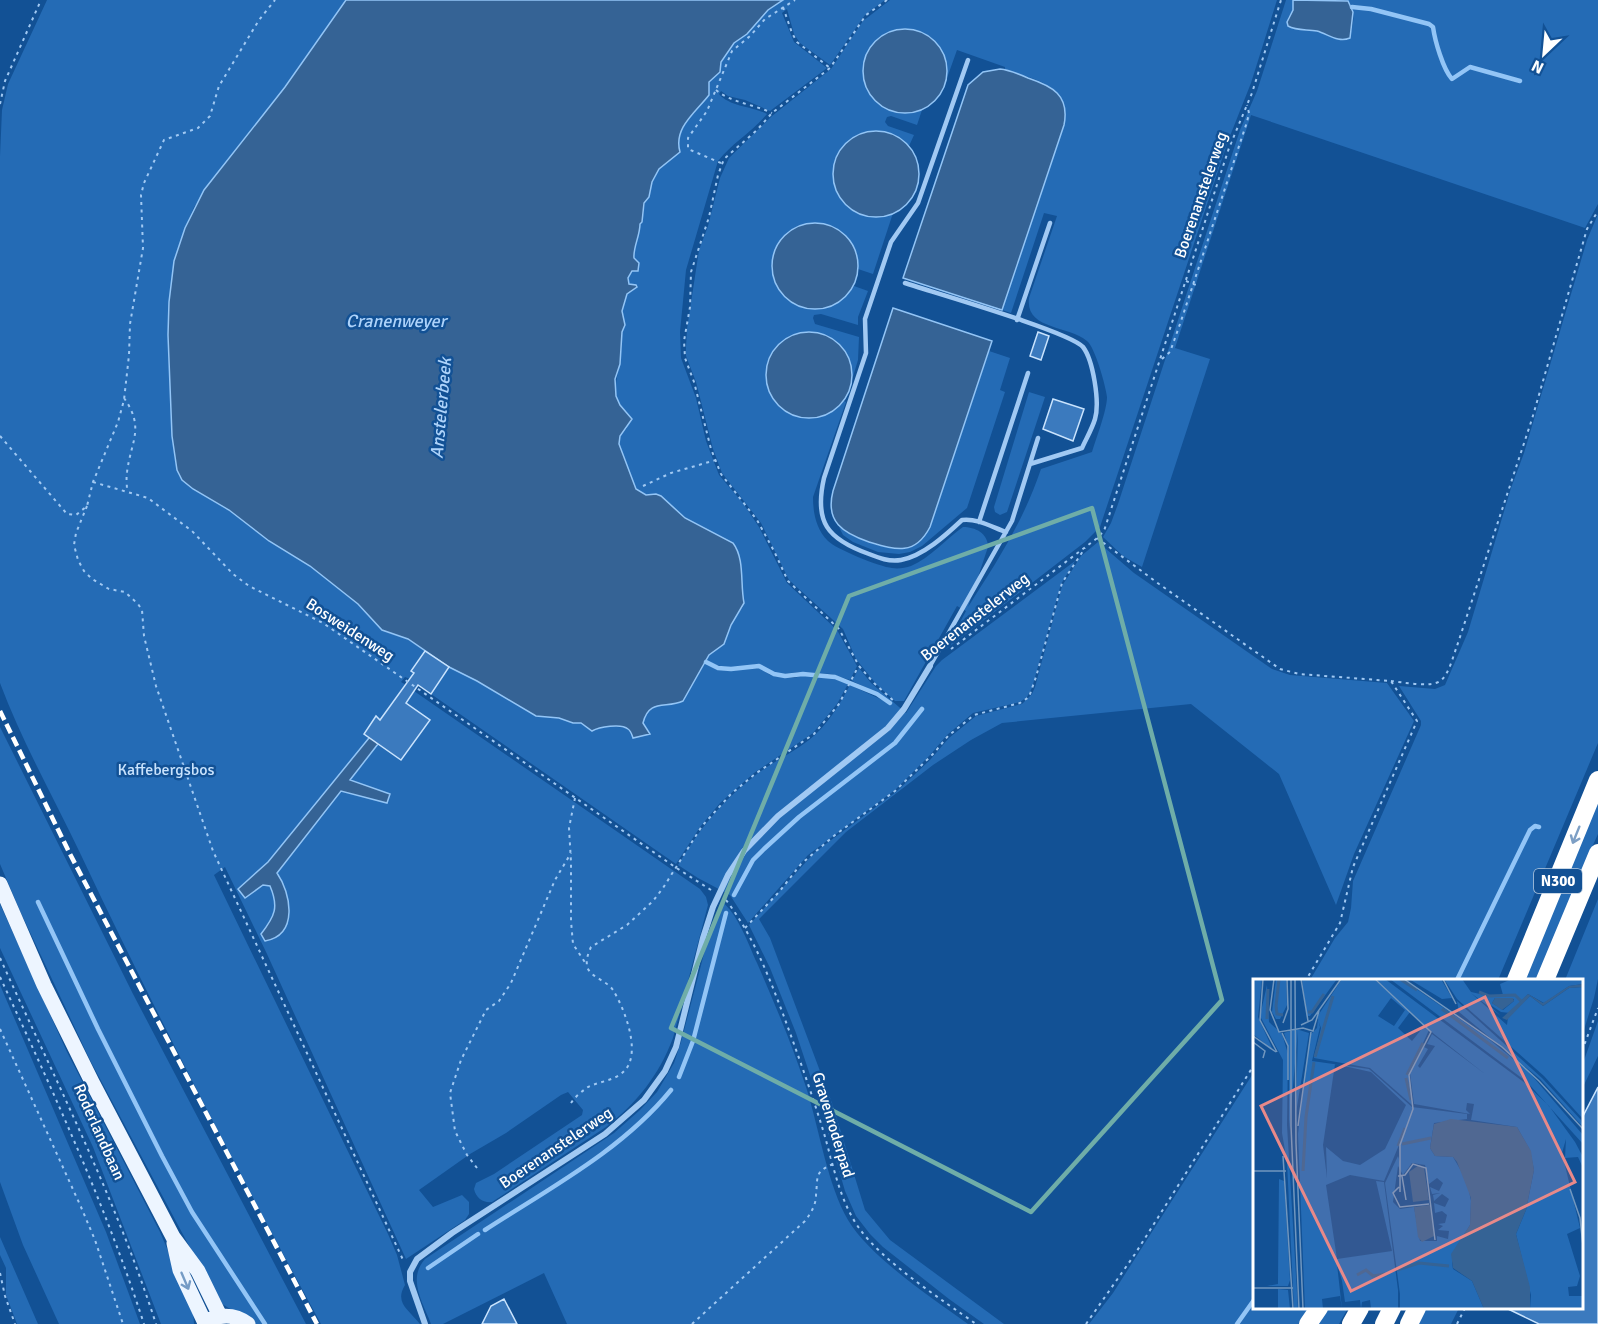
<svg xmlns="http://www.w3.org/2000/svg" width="1598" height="1324" font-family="Signika,sans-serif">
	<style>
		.green { fill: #246bb5; fill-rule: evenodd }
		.water { fill: #356395; stroke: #93c5f6; stroke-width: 1.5 }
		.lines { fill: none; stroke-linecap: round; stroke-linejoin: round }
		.stream { stroke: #93c5f6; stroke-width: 4.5 }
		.building { fill: #3b7abe; stroke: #c9e3fd; stroke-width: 1.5 }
		.path { stroke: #a1c9f3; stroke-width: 2; stroke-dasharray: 3 4.5; stroke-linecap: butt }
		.lane { stroke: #a1c9f3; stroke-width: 4.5 }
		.street { stroke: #a1c9f3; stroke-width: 6 }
		.primary { stroke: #edf5ff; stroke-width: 15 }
		.highway { stroke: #fff; stroke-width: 18 }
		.rail { stroke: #fff; stroke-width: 4.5; stroke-dasharray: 10 4.5; stroke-linecap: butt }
		.oneway { stroke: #7d9fc5 }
		.oneway2 { stroke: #759bc5 }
		.marked { fill: none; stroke: #6fada8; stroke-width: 4.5; stroke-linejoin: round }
		.labels { text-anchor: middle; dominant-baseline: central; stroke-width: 5; stroke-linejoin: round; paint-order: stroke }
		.shield { fill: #125195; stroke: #b8cbdf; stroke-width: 1.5 }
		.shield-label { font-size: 15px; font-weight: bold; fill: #fff }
		.street-label { font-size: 16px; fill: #fff; stroke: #125195 }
		.park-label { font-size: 16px; fill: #c9e3fd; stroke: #125195 }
		.water-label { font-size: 18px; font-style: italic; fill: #aed3fa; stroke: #125195 }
		.inset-river { fill: none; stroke: #356395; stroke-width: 3 }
		.inset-road { fill: none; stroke: #7197bf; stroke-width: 1.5 }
		.view { fill: #e88989; fill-opacity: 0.15; stroke: #e88989; stroke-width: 3 }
		.inset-edge { fill: none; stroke: #fff; stroke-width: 3 }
	</style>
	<rect width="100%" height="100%" fill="#125195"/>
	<path class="green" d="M47,0H346L285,87L226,162L194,207L185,228L174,261L169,302L172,436L175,460L179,476L193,489L229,510L269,541L310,566L358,604L386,632L407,639L425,651L411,670L414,673L410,679L405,677L401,682L406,685L380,720L376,717L364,734L401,760L429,720L406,703L414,691L700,889L706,897L708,905L673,1038C659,1075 637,1103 606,1127L492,1202C483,1203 476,1198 474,1189L476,1183L494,1174L582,1115L583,1110L568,1092L561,1095L506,1133L470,1154L419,1190L433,1207L462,1195L469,1202V1214L465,1220L406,1259L267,954L225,867L214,875L388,1234L397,1255L405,1285C394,1303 409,1310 420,1324H321C237,1170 156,1014 81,855C54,798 22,742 0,683V156L2,110L8,84Z
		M783,0H885L865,15L830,65L800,43L794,34L787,9L782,13L794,42L827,68L770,111L745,100L728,96L721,91L719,94C730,107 752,106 767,114C752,132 732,143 718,161L686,270L680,332L681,358L696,398L706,441L719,475L743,503L759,527L787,583L837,630L857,666L850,680L831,674L799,672L783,674L774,672L757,664C738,669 724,669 706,661L709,655L722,646L734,619L743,607L744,603L741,587L742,576L719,536L682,516L661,496L656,494L646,495L636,489L619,445L620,436L627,428V412C609,400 617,380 620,362C621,352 622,342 622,332L624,318L622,311L627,294L636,288L633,284H629L628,278L632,271H637L639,263L635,260L633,253L640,224L642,222L645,202L649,197L652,183L659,169L680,152C673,128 697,112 709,95V82L720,72L721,62L734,43L747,34L768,10Z
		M890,0H1277L1251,83L1228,141L1100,527L1085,542L945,650L966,611L957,606L904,701H895L877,685L856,659L843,629L789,580L761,523L722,473L713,449L696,382L686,356V347L687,329L699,250L708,226L720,178L729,158L772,116L831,69L863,21ZM897,29C927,27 948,47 947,78L957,50L1005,67V70C1036,80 1069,84 1064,125L1002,310L1011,313L1044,213L1057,216L1029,298C1025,330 1068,325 1087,341C1095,347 1106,387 1107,397C1107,410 1096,439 1092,452L1041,469C1023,522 998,560 968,607L988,547C988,533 975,527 963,527C946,539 930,558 911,566C905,568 898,569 892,568C880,567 836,549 828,541C816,529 813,513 813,497L846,402L844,401C834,411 823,419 808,418C792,417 783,410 773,398C768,391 766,381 766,372C769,318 855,320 852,380L858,360L859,337L815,324L813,318L814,315L821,314L858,325V317L868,291L854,286C817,337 749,289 779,245C785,237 789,230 799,226L845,234L857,253L858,269L873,274L893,213C882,217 873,217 862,213C799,193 852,93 909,146L914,135L888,126L885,122L887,117L891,116L917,125L922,110C896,117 875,107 865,83L879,38Z
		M1286,0H1293V10L1288,18L1293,29L1318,31L1345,40H1348C1353,27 1358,10 1346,0H1598V204L1585,228L1251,115L1175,348L1210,359L1142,567L1123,556L1103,537L1111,523L1118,504L1240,130L1257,91Z
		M1598,214V743L1498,980H1310L1335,938L1348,922L1351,908L1353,881L1421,725V721L1399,686L1435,689L1445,685L1468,632L1511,488L1524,453L1587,240Z
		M989,351L1010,358L1000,390L1005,392L967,508L922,546L910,552L899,554L878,552L853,542L843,535L839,527C853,538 892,554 910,547C918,544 925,533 930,527Z
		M1029,392L1045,397L1007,512L1000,515L995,512L994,507Z
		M1098,542L1134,573L1272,669L1290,675L1387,683L1414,721L1354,854L1336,905L1279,774L1191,704L1002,723L971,740L933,765L846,832L759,919L770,938L832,1103L865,1210L890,1240L1004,1324H984L949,1299L883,1247L870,1234L856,1216L845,1191L819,1102L796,1033L770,968L749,925L815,852L896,792L930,760L949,738L976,716L1022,704L1032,694L1035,687L1062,586L1081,556Z
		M1075,561L1061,584L1032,688L1027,697L1020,702L973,713L947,735L930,755L895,790L808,855L748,923L730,895L698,878L678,865C698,831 721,802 752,778C770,763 791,754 809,740C827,726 840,704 850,685L891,704L878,693L852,681L859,668L871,683L906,713L936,666L942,660Z
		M705,663L725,670L760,668L770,675L779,677L794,678L805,675L832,678L848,684L837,704L813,733L754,773L720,803L700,827L676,864L431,694L449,667L554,717L581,723L592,731C610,721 629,731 649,732L643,722C648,703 667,703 684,699Z
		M0,727L133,994L306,1324H254L219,1302L90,1060L20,911L0,864Z
		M1598,800V834L1593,845L1536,980H1524Z
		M1598,899V979L1594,998L1582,1036V980H1565Z
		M721,901C738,914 748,943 757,963C775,1004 793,1047 807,1090C819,1129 828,1186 848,1220C869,1256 933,1299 968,1324H567L544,1273L443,1324H431C423,1303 407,1279 425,1259L614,1133L640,1110L657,1092L674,1063L681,1042L706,946Z
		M0,904L67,1052L160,1232L193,1310L194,1324H161L93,1147L0,948Z
		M0,985L106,1232L140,1324H59L23,1245L0,1182Z
		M1598,1021V1056L1582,1089V1066Z
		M1254,1072V1308H1313L1303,1324H1089L1113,1293Z
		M0,1237L38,1324H17L6,1295V1268L0,1255Z
		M1323,1308H1348L1339,1324H1312Z
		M1421,1308H1459L1451,1324H1413Z"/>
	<path class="water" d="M346,0H783L768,10L747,34L734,43L721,62L720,72L709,82V95C696,112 673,128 680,152L659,169L652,182L649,197L644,203L642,222L640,224C640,236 633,247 634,258L639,263L638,271H632L628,278L629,284L636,285L637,287L627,294L622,311L625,325L622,332L620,364L615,379L616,396L620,405L632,419L620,436L619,444L636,489L646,495L656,494L661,496L685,518L733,543C745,559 740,583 744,603L731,625L724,644L709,655L683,701C666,709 649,698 643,723L650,734L633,738C632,735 631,731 628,729C621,723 599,727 592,731L581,723H573L559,718L536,716L477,681L449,667L408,639L382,630L358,604L310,566L269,541L229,510L193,489L182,480L177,470L172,436L168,335L169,302L174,261L185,228L204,190L285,87Z
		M1293,0L1348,1L1353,12L1350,38C1338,43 1328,34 1317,31C1307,29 1297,31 1288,26L1287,22L1293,10Z
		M863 71a42 42 0 1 1 84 0a42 42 0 1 1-84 0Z
		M1000,69C1009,70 1019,74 1028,78C1052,86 1070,95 1064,125L1002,310L903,278L968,85L983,72Z
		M833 174a43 43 0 1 1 86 0a43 43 0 1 1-86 0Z
		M772 266a43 43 0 1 1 86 0a43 43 0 1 1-86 0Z
		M893,308L992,341L930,527C915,556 896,550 869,542C843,533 825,522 833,491Z
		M766 375a43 43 0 1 1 86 0a43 43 0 1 1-86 0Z
		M382,722L377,743L378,744L350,780L390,794L387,803L341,791L277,873C291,893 299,935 265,941L261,934C275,916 279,907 270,886L263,885L245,898L238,889L268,862Z"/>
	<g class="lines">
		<path class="stream" d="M1352,7L1371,9L1429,24L1433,27C1435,41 1443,69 1452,79L1470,67L1520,81
			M706,662L718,668L731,669L759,666L774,674L785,676L803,674L835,677L877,694L890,703
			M734,895L753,860L764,849L799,817L895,743L922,709
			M38,902L98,1029L162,1156L192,1212L265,1324
			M1457,980L1530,830L1535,826L1539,827
			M679,1077L693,1041L726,913
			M485,1230C550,1188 622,1150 671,1090
			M428,1268L478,1234
			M1237,1324L1254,1300"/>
	</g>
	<path class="building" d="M1038,332L1049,336L1041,360L1030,356Z
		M1053,399L1084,409L1073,441L1043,429Z
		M425,651L449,667L431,694L418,685L406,703L430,720L401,760L364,734L376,716L380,720L414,673L411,671Z
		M1598,1087V1324H1539L1506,1308H1581V1120Z
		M504,1299L517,1324H482L491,1306Z"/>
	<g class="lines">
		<path class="path" d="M887,0L866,15L830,68L772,113L757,130L724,159L718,175L709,217L691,272L690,307L684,341L685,358L694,382L711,449L721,474L757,520L774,551L788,581L839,629L859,666L874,683L896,703
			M783,7L792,33L797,42L830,68
			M716,90C732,103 753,104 772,113
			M0,104L5,81L41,0
			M721,163L688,149V138L707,111L732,51L750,36L765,19L795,0
			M1186,281L1196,285
			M1162,359L1170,352L1180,324L1247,122L1249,113L1247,105
			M124,398C145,428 131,441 127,472C126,478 127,485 127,491
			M0,436L67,514L76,515L87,506L93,482L118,422L124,400L129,355L130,324L143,248L141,195L144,183L164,140L198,128L210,116L219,86L259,20L275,0
			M93,482L148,498L192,531L233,574L249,586L323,623L675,867L711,890
			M643,486L671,473L716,460
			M87,506L76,533L74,545L78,560L84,571L92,579L109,589L125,592L138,604L142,610L144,636L156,686L213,851L404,1262
			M1097,538L1159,584L1280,669L1299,674L1391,681L1417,721L1353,867L1340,923L1306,980
			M951,649L1096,539L1104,531L1229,148L1252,93L1281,0
			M1391,681C1402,682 1431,688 1440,681C1449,675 1453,656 1457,646L1532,419L1587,229L1598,211
			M575,798L569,828L571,862V921L573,944L586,964
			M726,900C752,934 768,974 783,1014C797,1052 811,1091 823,1130C833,1163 839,1200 859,1228C883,1262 941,1299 976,1324
			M745,928L779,892L801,864L835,835L895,791L934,753L948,736L974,715L1020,703L1029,697L1036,677L1062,583L1085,548
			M0,958C55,1079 115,1197 156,1324
			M0,977C53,1091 105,1204 144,1324
			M0,1029L81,1207L95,1240L123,1324
			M1582,1051L1598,1008
			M571,1103C575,1097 582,1091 588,1087C602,1080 619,1081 628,1066C639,1046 624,1008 613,990C607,981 593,978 588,969C585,961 588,954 591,947L627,925L653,901L663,888L702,826L731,794L755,774L814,734L839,704L858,667
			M477,1168L467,1155L455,1131L450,1093L461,1060L486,1010L499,1001L511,983L555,880L571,853
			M0,1273L5,1296L15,1324
			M692,1324L805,1221C811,1213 816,1205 816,1195C818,1177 814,1172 833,1164
			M1086,1324L1135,1254L1254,1065
			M1457,1324L1465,1308"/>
		<path class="lane" d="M968,60L918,203L891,242L865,319L866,353L824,478C814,522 827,539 869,554C879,558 889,562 901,560C923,556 946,535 962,520C977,518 992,527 1006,532
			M905,283C932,292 1071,332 1083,347C1093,360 1100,402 1095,419C1092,429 1086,439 1082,448L1030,464
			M1017,320L1050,223
			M979,522L1028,373
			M930,666L1012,521L1038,438"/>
		<path class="street" d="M425,1324L410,1281V1272L417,1259L452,1233L605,1134L644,1100L665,1071L676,1047L703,938L713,907L728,875L744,851L778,816L888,728L904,709L930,666"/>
		<path class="primary" d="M0,884L44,985L92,1082L173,1237L198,1271L220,1316
			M174,1243L180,1270L205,1323
			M211,1319C225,1314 236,1315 248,1324"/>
		<path class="highway" d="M1516,980L1598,780
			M1545,980L1598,853
			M1308,1324L1319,1308
			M1351,1324L1360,1308
			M1384,1324L1392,1308
			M1409,1324L1417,1308"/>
		<path class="rail" d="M0,711L70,854L317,1324"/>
	</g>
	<defs><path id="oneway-shaft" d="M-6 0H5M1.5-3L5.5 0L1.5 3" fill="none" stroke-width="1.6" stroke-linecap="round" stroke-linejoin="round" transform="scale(1.5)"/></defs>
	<use class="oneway" href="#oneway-shaft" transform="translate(1576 835) rotate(112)"/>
	<use class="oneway2" href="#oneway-shaft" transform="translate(185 1281) rotate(67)"/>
	<path class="marked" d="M1092,508L1222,1000L1031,1212L671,1028L849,596Z"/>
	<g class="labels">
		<rect class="shield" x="1534" y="869" width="48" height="24" rx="4.5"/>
		<g class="shield-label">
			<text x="1558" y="881">N300</text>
		</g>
		<g class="street-label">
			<text transform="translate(1201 195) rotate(-71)">Boerenanstelerweg</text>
			<text transform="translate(975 617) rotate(-38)">Boerenanstelerweg</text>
			<text transform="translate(350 630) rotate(33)">Bosweidenweg</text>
			<text transform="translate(833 1125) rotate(73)">Gravenroderpad</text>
			<text transform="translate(99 1132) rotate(66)">Roderlandbaan</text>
			<text transform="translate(556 1148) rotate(-34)">Boerenanstelerweg</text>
		</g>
		<g class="park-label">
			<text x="166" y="770">Kaffebergsbos</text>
		</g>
		<g class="water-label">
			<text x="396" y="321">Cranenweyer</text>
			<text transform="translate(441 408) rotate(-85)">Anstelerbeek</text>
		</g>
	</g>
	<g transform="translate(1253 979)">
		<rect width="330" height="330" fill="#125195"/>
		<path d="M0,0H9L5,38L20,71L0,55ZM23,0H33L34,26L27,40H23L19,33ZM49,0H84L57,37H54ZM89,0L122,1L157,33L145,49L159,62L171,47L176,51L156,95L159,126L117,89L61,79L68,49L64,38ZM138,19L152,31L141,47L125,37ZM123,0H132L272,104L296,127L322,163L330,178V189L325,178L312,179L313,160L309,174L327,249L314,255L327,297L324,307L315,308L316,317H330V330H277L278,316L263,255L273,231L281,191L277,171L264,148L218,141L221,125L214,124L213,131L217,135L161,125L157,94L171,68L175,70L165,87L167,89L182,67L174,65L179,55L232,95L181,55ZM137,0H149L237,61L275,92L330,156V165L274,103ZM156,0H188L199,19L189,20ZM191,0H209L218,13L236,17L250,16L247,5L259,0H330V5L316,7L291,24L275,15L257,34L248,33L233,23L248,37L218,14L254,46L255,38L277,17L290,27L316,9L330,8V140L291,97L204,20ZM242,19L261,20V22L250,31L239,24ZM14,6L16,43L29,55L35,75L34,146L45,330H41L34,183L29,154L30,81L7,37ZM204,22L289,99L328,141L330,148L287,100L206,33ZM65,40L67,48L59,82L116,90L159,128L214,135V140L181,144L177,169L182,177L200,178L214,202L218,222L217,246L199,275V284L200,290L219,302L231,330H147V315L132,204L145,177L147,183L146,166L131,202L97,196L73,206L84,280L139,272L123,202L131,203L145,311V330H118L117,321L109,323L108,330L107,321L92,323L89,302L84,285L89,330L87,317L69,320L70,330H52L45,155L57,56L64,49ZM82,85L118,93L153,126L132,170L107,186L90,182L73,168L74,199L70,166ZM159,184L172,186L176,205L184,199L190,204L186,212L177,208L179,215L187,214L180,216L181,222L189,215L196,220L192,228L181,224L182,234L189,232L194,236L192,244L185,245L190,247L185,251L196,252L195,260L184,257V262H167L161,228L147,230L140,223L145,187L150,196ZM43,50L56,54L43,134L45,51L36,152V70L31,54ZM26,200L31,202L37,301L35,307H14L25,305V301ZM25,310L35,311L37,330H25Z" fill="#246bb5" fill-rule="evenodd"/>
		<path d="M330,5V8L316,9L290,27L277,17L254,41L249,39L275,15L290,24L316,7ZM242,19H260L261,22L249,31L239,24ZM198,140L264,148L278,172L281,191L273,231L263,255L277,308V330H231L219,302L200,289L198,275L217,246L218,219L204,183L200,178L182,177L177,169L181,145ZM166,186L171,189L176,221L160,223L156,193ZM177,226L181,257L169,263L165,258L161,228Z" fill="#356395"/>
		<path class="inset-river" d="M26,0L23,27L24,35L30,36M147,0L164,11M226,13L236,17L262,16L268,22M189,30L255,79M55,33H59L71,15M14,40L15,10M62,78L80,17M154,96L170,64M153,99L158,121M149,165L178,159M145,167L152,149M50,192L53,138L61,83M144,291L166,284L196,287M104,296L113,291L120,297L132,295"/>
		<path class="inset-road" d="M10,0L7,41L24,73M21,0L17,31L26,53L50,49L60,52L66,32M38,0V147L46,330M42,0L43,164L50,330M48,0L55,42M122,0L178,53L156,96L160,130L147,166V213M151,0L249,68L286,102L330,150M190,0L203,25M30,44L35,30L34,0M48,46L59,41L88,0M29,54L35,67V101M0,57L23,73M0,63L12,72L10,79M45,147L58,53M30,177L40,330M0,192H33M145,197L152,196L160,185L173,189L182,261M149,197L153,221M146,208L140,214L147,228L176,225M317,210L327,239L330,267M0,309H40"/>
		<path class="view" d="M232,18L322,203L98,312L8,127Z"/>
		<rect width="330" height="330" class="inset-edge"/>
	</g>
	<g transform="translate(1544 54) rotate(206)" stroke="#125195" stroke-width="4.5" paint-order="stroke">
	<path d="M0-4.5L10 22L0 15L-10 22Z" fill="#ffffff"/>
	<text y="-9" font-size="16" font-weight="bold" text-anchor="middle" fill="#ffffff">N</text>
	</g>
</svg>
